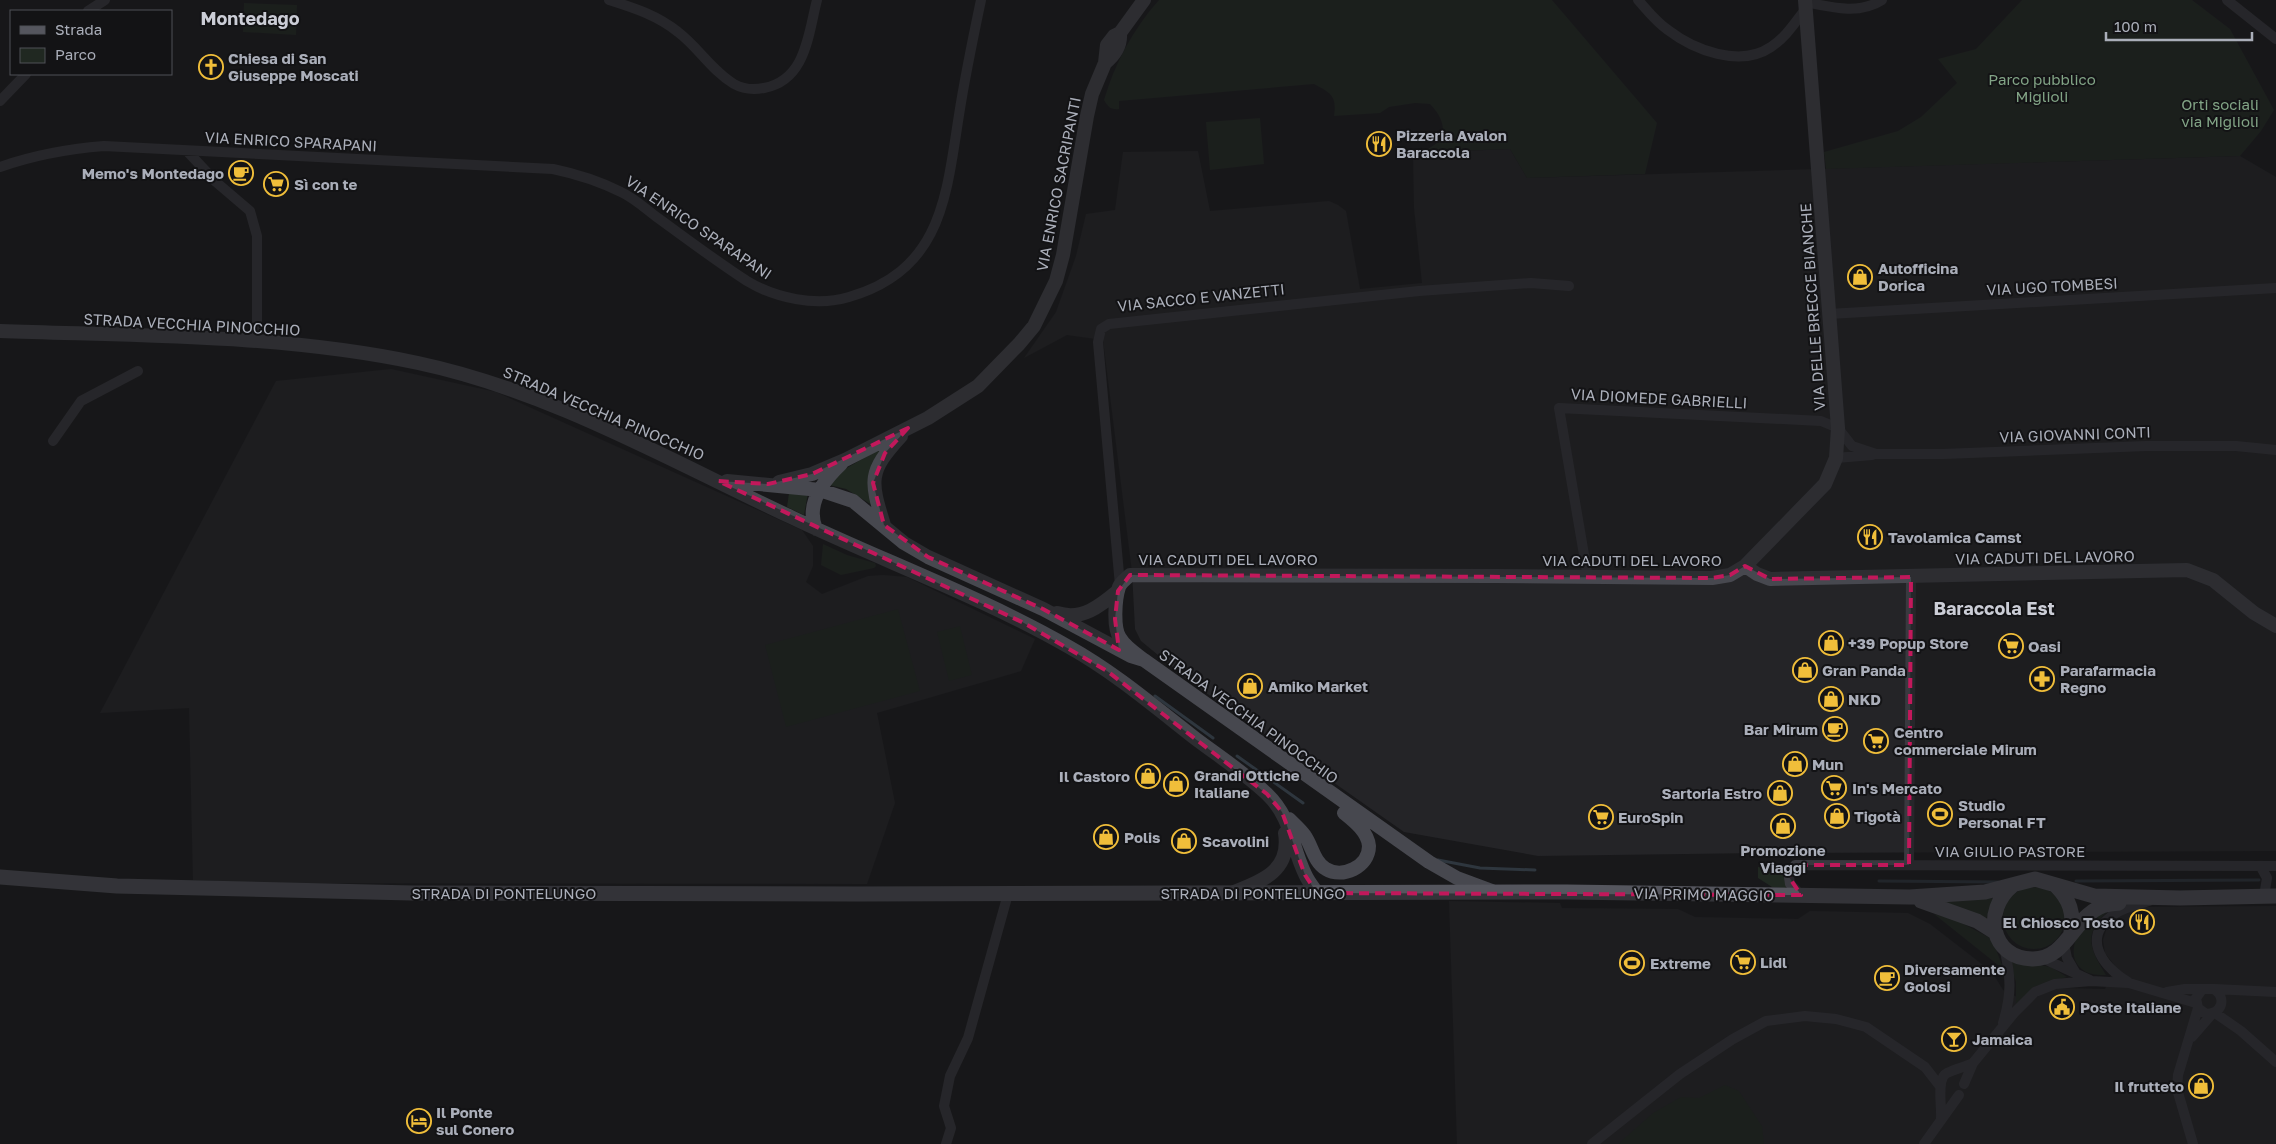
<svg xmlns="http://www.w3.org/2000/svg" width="2276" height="1144" font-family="'Golos Text',sans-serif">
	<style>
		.built { fill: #242427 }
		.green { fill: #202821 }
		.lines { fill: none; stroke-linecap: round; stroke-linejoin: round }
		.stream { stroke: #2e363e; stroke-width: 3 }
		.street { stroke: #39393f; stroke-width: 10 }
		.secondary { stroke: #47484f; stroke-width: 14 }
		.primary { stroke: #55565e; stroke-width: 15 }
		.marked { fill: none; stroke: #c2185b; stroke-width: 4; stroke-dasharray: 10 6; stroke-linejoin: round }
		.labels { text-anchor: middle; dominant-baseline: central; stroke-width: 4; stroke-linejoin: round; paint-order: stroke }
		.poi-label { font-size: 15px; font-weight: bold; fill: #aaaeb9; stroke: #131315; text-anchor: start }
		.park-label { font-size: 15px; fill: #82a486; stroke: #131315 }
		.street-label { font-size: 15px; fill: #aaaeb9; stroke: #131315 }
		.quarter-label { font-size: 18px; font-weight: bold; fill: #cbcdd6; stroke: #131315 }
	</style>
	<rect width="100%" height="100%" fill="#18181a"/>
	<path class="built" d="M1510,149L1527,178L2240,156L2276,177V851L1760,853L1538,856L1404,832L1192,683L1141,641L1135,629L1132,572L1103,340L1067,335L1024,358L1056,312L1076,256L1086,214L1115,210L1123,152L1198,151L1210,211L1329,201L1338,205L1346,211L1360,289L1422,283L1414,208L1413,153Z
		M391,369L496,392L802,530L813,546V566L806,582L822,594L868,576L883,575L907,577L1035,639L1021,671L877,713L895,803L867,884L259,883L193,880L189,708L100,713L276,381Z
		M1449,901L1560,903L1562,908L1678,909L1695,917L1798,919L1810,911L1908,913L1930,924L1992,972L2003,990L2029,1003L2043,993L2058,988L2105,989L2115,966L2105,953L2103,940L2108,924L2122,914L2140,907L2276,906V1144H1457Z"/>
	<path class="green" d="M1159,0H1552L1657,123L1645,174L1527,178L1510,149L1428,152V149L1443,139C1444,123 1441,116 1430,104L1415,103L1389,107L1380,113L1334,116C1337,96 1331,93 1314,84L1119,101V109C1111,110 1108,107 1104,100C1115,63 1133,29 1159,0Z
		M2022,0H2192L2230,29L2274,110L2261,131L2240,156L1826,169L1824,152L1898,131L1921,117L1957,83L1938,59L1976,49Z
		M244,3L297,5L296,35L243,32Z
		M1260,118L1264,164L1210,170L1206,122Z
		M881,448L873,462L872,505L846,489L829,485L840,472Z
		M789,493H808L804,515L787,507Z
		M823,544L847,555L875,563L876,566L874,568L841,575L821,565Z
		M898,609L920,691L786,727L765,645Z
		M960,626L972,675L949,681L937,632Z
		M1758,867L1781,868L1787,886L1785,888L1772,887L1758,878Z
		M2003 918a31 31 0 1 1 62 0a31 31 0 1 1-62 0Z
		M1993,898L1987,917L1985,919L1942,902Z
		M2111,909C2082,932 2089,948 2106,975C2099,975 2090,975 2083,970C2065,957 2076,931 2090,920C2096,915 2105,912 2111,909Z
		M1934,914L1956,920L1992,939L2002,965H1998Z
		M2009,960L2051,967L2067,977L2036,986L2016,1004V982Z
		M1725,1085L1739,1091L1762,1126L1764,1144H1618L1653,1113L1681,1097L1699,1098Z"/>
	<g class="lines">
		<path class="stream" d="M1155,696L1213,738
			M1237,756L1303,803
			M1438,860L1480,868L1535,870
			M1879,881L1998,882
			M2076,881L2259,880"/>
		<path class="street" d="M609,0C634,8 657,15 678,32C698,47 712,71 734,84C743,89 754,90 764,88C806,80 808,35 817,0
			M1638,0C1647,10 1656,22 1668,30C1694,50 1740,68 1771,47C1785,38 1794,24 1804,11
			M2227,0L2276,39
			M1805,2C1830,7 1859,15 1882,0
			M88,11L105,0
			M0,101L26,74
			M187,151L216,182L250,211L257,236V341
			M0,167C34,155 67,149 104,146L553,169C577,174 599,181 621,192C634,198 646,209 658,218C687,239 716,261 747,281C775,298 816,307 849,297C942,270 946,197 959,115C965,76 973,38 981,0
			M1829,314L2276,288
			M53,441L81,401L138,371
			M1836,458L1872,455
			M1588,578L1559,408L1821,421L1838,428L1852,446L1876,454H1943L2146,446H2236L2276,450
			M1120,585L1098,342L1101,329L1109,324L1419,291L1531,283L1569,286
			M1909,865L1911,577
			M2261,867L2267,878L2264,896
			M1801,895L1790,884L1789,877L1795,865L2276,866
			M2064,944L2067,958L2075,972
			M2042,958L2090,980
			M2128,982C2101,965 2080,936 2116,913C2126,907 2138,904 2149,901
			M2214,989L2276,992
			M2167,992L2185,989H2214C2227,998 2222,1014 2206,1014L2198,1008L2196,998L2201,991
			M2215,1013L2241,1031L2276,1062
			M2003,1023C2012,993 2011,977 2004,947
			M2192,1037L2212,1014
			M1964,1084L1973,1063L2014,1013L2035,992L2055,984L2091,981L2129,983L2196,1003
			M1941,1118C1942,1106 1936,1078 1947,1073C1955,1069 1964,1067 1973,1063
			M946,1144L951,1128L944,1106L950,1076L968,1038L1008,894
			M1592,1144L1680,1074L1733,1039L1766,1021L1805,1016L1836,1019L1866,1027L1925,1067L1939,1085
			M1924,1144L1959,1095
			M2193,1144L2177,1089L2178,1075L2198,1008"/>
		<path class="secondary" d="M1105,63C1115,55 1121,46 1120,33
			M0,331C139,336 281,334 418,363C550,391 669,460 791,517C883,561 980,596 1069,647C1114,672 1155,707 1196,739C1220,757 1246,774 1267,794C1292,818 1291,845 1305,874C1308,881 1313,887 1317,893
			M727,481L820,490L853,501L904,543L928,557L1043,609L1131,656L1144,660L1429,862L1457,878L1492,891
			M779,482L812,474L845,460L928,418L978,386L1019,344L1034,326L1056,281L1063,255L1087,116L1092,94L1105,63L1107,45L1114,36L1120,33L1144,0
			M884,525C870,480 868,472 901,436
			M816,529C805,504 823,481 841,464
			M1745,566L1757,574L1770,579L2187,570L2213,580L2254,613L2276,626
			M1057,613C1082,621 1100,606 1118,591
			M1144,660C1136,654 1125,647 1120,638C1113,628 1115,599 1119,587C1121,582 1126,579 1130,575L1495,576L1712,578L1730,575L1745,566L1825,484L1836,458L1838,428L1805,0
			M1289,819C1294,824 1301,830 1305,836C1312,846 1314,862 1326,869C1342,879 1369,867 1369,846C1368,832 1354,821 1344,813
			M1234,892C1263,881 1291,870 1285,833"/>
		<path class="primary" d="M0,877L117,886L412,893L858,894L1567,892L1910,897L1985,892L2035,879L2094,896L2180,898L2276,896
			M2012,886C1983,910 1990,958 2032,959C2066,960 2073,919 2100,907C2106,904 2113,904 2119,903
			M2056,886C2070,900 2074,913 2071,932
			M1921,901L1977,921L1996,933"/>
	</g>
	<path d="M0 0H2276V1144H0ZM908,428L885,453L873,483L884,525L928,557L1043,609L1119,650L1115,619L1118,591L1130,575L1712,578L1730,575L1745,566L1770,579L1911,577L1909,865H1795L1789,877L1801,895L1317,893L1305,875L1282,812L1267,794L1107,671L1024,623L718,481L768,484L812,474Z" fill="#18181a" fill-opacity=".55" fill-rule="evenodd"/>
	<path class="marked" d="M908,428L885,453L873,483L884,525L928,557L1043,609L1119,650L1115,619L1118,591L1130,575L1712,578L1730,575L1745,566L1770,579L1911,577L1909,865H1795L1789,877L1801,895L1317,893L1305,875L1282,812L1267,794L1107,671L1024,623L718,481L768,484L812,474Z"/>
	<defs>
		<symbol id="church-ring" viewBox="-11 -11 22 22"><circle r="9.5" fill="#131315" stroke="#f0be3a" stroke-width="1.5"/><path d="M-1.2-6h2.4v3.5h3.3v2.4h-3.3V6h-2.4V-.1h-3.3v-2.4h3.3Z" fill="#f0be3a"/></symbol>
		<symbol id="restaurant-ring" viewBox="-11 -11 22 22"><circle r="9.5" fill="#131315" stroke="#f0be3a" stroke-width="1.5"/><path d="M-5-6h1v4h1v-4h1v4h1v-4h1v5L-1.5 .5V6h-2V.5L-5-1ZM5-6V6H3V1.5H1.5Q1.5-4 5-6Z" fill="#f0be3a"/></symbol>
		<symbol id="cafe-ring" viewBox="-11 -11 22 22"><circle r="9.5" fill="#131315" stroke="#f0be3a" stroke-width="1.5"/><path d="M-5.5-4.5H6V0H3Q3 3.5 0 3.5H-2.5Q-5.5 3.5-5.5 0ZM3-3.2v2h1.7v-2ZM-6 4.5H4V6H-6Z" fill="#f0be3a"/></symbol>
		<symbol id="supermarket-ring" viewBox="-11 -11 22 22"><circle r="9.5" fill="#131315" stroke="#f0be3a" stroke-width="1.5"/><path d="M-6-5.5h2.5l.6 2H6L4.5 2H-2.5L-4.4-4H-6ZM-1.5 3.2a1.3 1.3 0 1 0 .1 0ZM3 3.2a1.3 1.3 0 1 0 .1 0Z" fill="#f0be3a"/></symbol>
		<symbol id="shop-ring" viewBox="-11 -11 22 22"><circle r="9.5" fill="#131315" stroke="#f0be3a" stroke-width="1.5"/><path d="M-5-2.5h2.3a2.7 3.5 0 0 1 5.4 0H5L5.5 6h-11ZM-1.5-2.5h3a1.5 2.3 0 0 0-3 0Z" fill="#f0be3a"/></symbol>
		<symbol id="pharmacy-ring" viewBox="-11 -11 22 22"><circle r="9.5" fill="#131315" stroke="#f0be3a" stroke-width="1.5"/><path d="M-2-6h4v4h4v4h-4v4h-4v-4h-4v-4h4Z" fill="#f0be3a"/></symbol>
		<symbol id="stadium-ring" viewBox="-11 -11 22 22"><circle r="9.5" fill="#131315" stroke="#f0be3a" stroke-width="1.5"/><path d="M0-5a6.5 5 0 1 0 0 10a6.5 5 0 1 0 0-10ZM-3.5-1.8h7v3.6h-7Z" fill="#f0be3a"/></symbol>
		<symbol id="civic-ring" viewBox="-11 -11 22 22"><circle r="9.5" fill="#131315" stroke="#f0be3a" stroke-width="1.5"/><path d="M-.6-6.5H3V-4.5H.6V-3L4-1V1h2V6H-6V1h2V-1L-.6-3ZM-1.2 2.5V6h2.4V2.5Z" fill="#f0be3a"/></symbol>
		<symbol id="bar-ring" viewBox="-11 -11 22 22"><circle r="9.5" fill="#131315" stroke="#f0be3a" stroke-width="1.5"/><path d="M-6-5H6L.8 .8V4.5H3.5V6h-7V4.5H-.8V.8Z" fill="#f0be3a"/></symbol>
		<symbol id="hotel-ring" viewBox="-11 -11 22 22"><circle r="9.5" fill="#131315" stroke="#f0be3a" stroke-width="1.5"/><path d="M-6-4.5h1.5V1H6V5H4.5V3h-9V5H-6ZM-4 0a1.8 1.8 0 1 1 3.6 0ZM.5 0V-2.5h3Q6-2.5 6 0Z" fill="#f0be3a"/></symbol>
	</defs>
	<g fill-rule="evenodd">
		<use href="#church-ring" x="197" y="53" width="28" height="28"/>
		<use href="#restaurant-ring" x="1365" y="130" width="28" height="28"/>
		<use href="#cafe-ring" x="227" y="159" width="28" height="28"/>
		<use href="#supermarket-ring" x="262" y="170" width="28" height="28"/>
		<use href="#shop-ring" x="1846" y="263" width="28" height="28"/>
		<use href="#restaurant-ring" x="1856" y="523" width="28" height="28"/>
		<use href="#shop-ring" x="1817" y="629" width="28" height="28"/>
		<use href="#supermarket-ring" x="1997" y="632" width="28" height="28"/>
		<use href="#shop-ring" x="1791" y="656" width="28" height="28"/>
		<use href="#pharmacy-ring" x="2028" y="665" width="28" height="28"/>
		<use href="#shop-ring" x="1236" y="672" width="28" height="28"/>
		<use href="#shop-ring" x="1817" y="685" width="28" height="28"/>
		<use href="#cafe-ring" x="1821" y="715" width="28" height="28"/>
		<use href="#supermarket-ring" x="1862" y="727" width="28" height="28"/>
		<use href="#shop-ring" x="1781" y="750" width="28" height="28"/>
		<use href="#shop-ring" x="1134" y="762" width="28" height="28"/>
		<use href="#shop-ring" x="1162" y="770" width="28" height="28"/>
		<use href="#supermarket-ring" x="1820" y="774" width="28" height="28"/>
		<use href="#shop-ring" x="1766" y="779" width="28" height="28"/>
		<use href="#stadium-ring" x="1926" y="800" width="28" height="28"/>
		<use href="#shop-ring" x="1823" y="802" width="28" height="28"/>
		<use href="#supermarket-ring" x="1587" y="803" width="28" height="28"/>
		<use href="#shop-ring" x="1769" y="812" width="28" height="28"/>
		<use href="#shop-ring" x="1092" y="823" width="28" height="28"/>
		<use href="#shop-ring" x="1170" y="827" width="28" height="28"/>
		<use href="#restaurant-ring" x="2128" y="908" width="28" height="28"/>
		<use href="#supermarket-ring" x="1729" y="948" width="28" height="28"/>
		<use href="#stadium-ring" x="1618" y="949" width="28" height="28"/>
		<use href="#cafe-ring" x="1873" y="964" width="28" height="28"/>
		<use href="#civic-ring" x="2048" y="993" width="28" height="28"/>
		<use href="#bar-ring" x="1940" y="1025" width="28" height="28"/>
		<use href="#shop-ring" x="2187" y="1072" width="28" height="28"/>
		<use href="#hotel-ring" x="405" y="1107" width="28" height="28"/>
	</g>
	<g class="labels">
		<g class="poi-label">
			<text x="228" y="58">Chiesa di San<tspan x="228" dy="17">Giuseppe Moscati</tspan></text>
			<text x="1396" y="135">Pizzeria Avalon<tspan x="1396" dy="17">Baraccola</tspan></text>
			<text x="224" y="173" text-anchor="end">Memo's Montedago</text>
			<text x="294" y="184">Sì con te</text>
			<text x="1878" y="268">Autofficina<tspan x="1878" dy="17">Dorica</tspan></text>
			<text x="1888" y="537">Tavolamica Camst</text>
			<text x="1848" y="643">+39 Popup Store</text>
			<text x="2028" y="646">Oasi</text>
			<text x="1822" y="670">Gran Panda</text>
			<text x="2060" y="670">Parafarmacia<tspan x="2060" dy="17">Regno</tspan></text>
			<text x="1268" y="686">Amiko Market</text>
			<text x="1848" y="699">NKD</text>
			<text x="1818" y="729" text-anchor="end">Bar Mirum</text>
			<text x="1894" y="732">Centro<tspan x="1894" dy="17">commerciale Mirum</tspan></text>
			<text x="1812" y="764">Mun</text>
			<text x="1194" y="775">Grandi Ottiche<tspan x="1194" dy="17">Italiane</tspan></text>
			<text x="1130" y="776" text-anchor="end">Il Castoro</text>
			<text x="1852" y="788">In's Mercato</text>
			<text x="1762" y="793" text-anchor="end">Sartoria Estro</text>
			<text x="1958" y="805">Studio<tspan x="1958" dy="17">Personal FT</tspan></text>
			<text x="1854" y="816">Tigotà</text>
			<text x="1618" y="817">EuroSpin</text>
			<text x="1124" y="837">Polis</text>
			<text x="1202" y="841">Scavolini</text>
			<text x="1783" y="850" text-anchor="middle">Promozione<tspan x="1783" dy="17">Viaggi</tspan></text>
			<text x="2124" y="922" text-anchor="end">El Chiosco Tosto</text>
			<text x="1760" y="962">Lidl</text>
			<text x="1650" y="963">Extreme</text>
			<text x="1904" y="969">Diversamente<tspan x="1904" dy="17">Golosi</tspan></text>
			<text x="2080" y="1007">Poste Italiane</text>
			<text x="1972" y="1039">Jamaica</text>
			<text x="2184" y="1086" text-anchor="end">Il frutteto</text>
			<text x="436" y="1112">Il Ponte<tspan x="436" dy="17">sul Conero</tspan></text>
		</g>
		<g class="park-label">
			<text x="2042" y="79">Parco pubblico<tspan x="2042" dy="17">Miglioli</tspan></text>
			<text x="2220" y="104">Orti sociali<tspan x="2220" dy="17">via Miglioli</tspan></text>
		</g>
		<g class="street-label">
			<text transform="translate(291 141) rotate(3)">VIA ENRICO SPARAPANI</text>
			<text transform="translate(1058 184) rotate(-79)">VIA ENRICO SACRIPANTI</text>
			<text transform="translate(699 227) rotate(34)">VIA ENRICO SPARAPANI</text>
			<text transform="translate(2052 286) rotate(-3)">VIA UGO TOMBESI</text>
			<text transform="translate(1201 297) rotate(-6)">VIA SACCO E VANZETTI</text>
			<text transform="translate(1812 307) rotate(-94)">VIA DELLE BRECCE BIANCHE</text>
			<text transform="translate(192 324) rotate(3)">STRADA VECCHIA PINOCCHIO</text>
			<text transform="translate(1659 398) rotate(3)">VIA DIOMEDE GABRIELLI</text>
			<text transform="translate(604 413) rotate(23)">STRADA VECCHIA PINOCCHIO</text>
			<text transform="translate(2075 434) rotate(-2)">VIA GIOVANNI CONTI</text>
			<text transform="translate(2045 557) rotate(-1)">VIA CADUTI DEL LAVORO</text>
			<text x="1228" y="559">VIA CADUTI DEL LAVORO</text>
			<text x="1632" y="560">VIA CADUTI DEL LAVORO</text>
			<text transform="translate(1249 716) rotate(36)">STRADA VECCHIA PINOCCHIO</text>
			<text x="2010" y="851">VIA GIULIO PASTORE</text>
			<text x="504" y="893">STRADA DI PONTELUNGO</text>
			<text x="1253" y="893">STRADA DI PONTELUNGO</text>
			<text transform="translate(1704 894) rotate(1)">VIA PRIMO MAGGIO</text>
		</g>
		<g class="quarter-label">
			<text x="250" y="18">Montedago</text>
			<text x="1994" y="608">Baraccola Est</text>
		</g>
	</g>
	<rect x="10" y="10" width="162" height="65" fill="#131315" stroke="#4f5157"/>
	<rect x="20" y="26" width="25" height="8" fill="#55565e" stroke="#4f5157"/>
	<text x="55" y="35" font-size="15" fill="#aaaeb9">Strada</text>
	<rect x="20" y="48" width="25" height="15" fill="#202821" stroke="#4f5157"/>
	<text x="55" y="60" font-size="15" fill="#aaaeb9">Parco</text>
	<path d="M2106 32v8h146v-8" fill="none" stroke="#aaaeb9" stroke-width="2.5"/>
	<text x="2114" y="32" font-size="15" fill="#aaaeb9" stroke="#131315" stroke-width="4" paint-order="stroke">100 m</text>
</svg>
